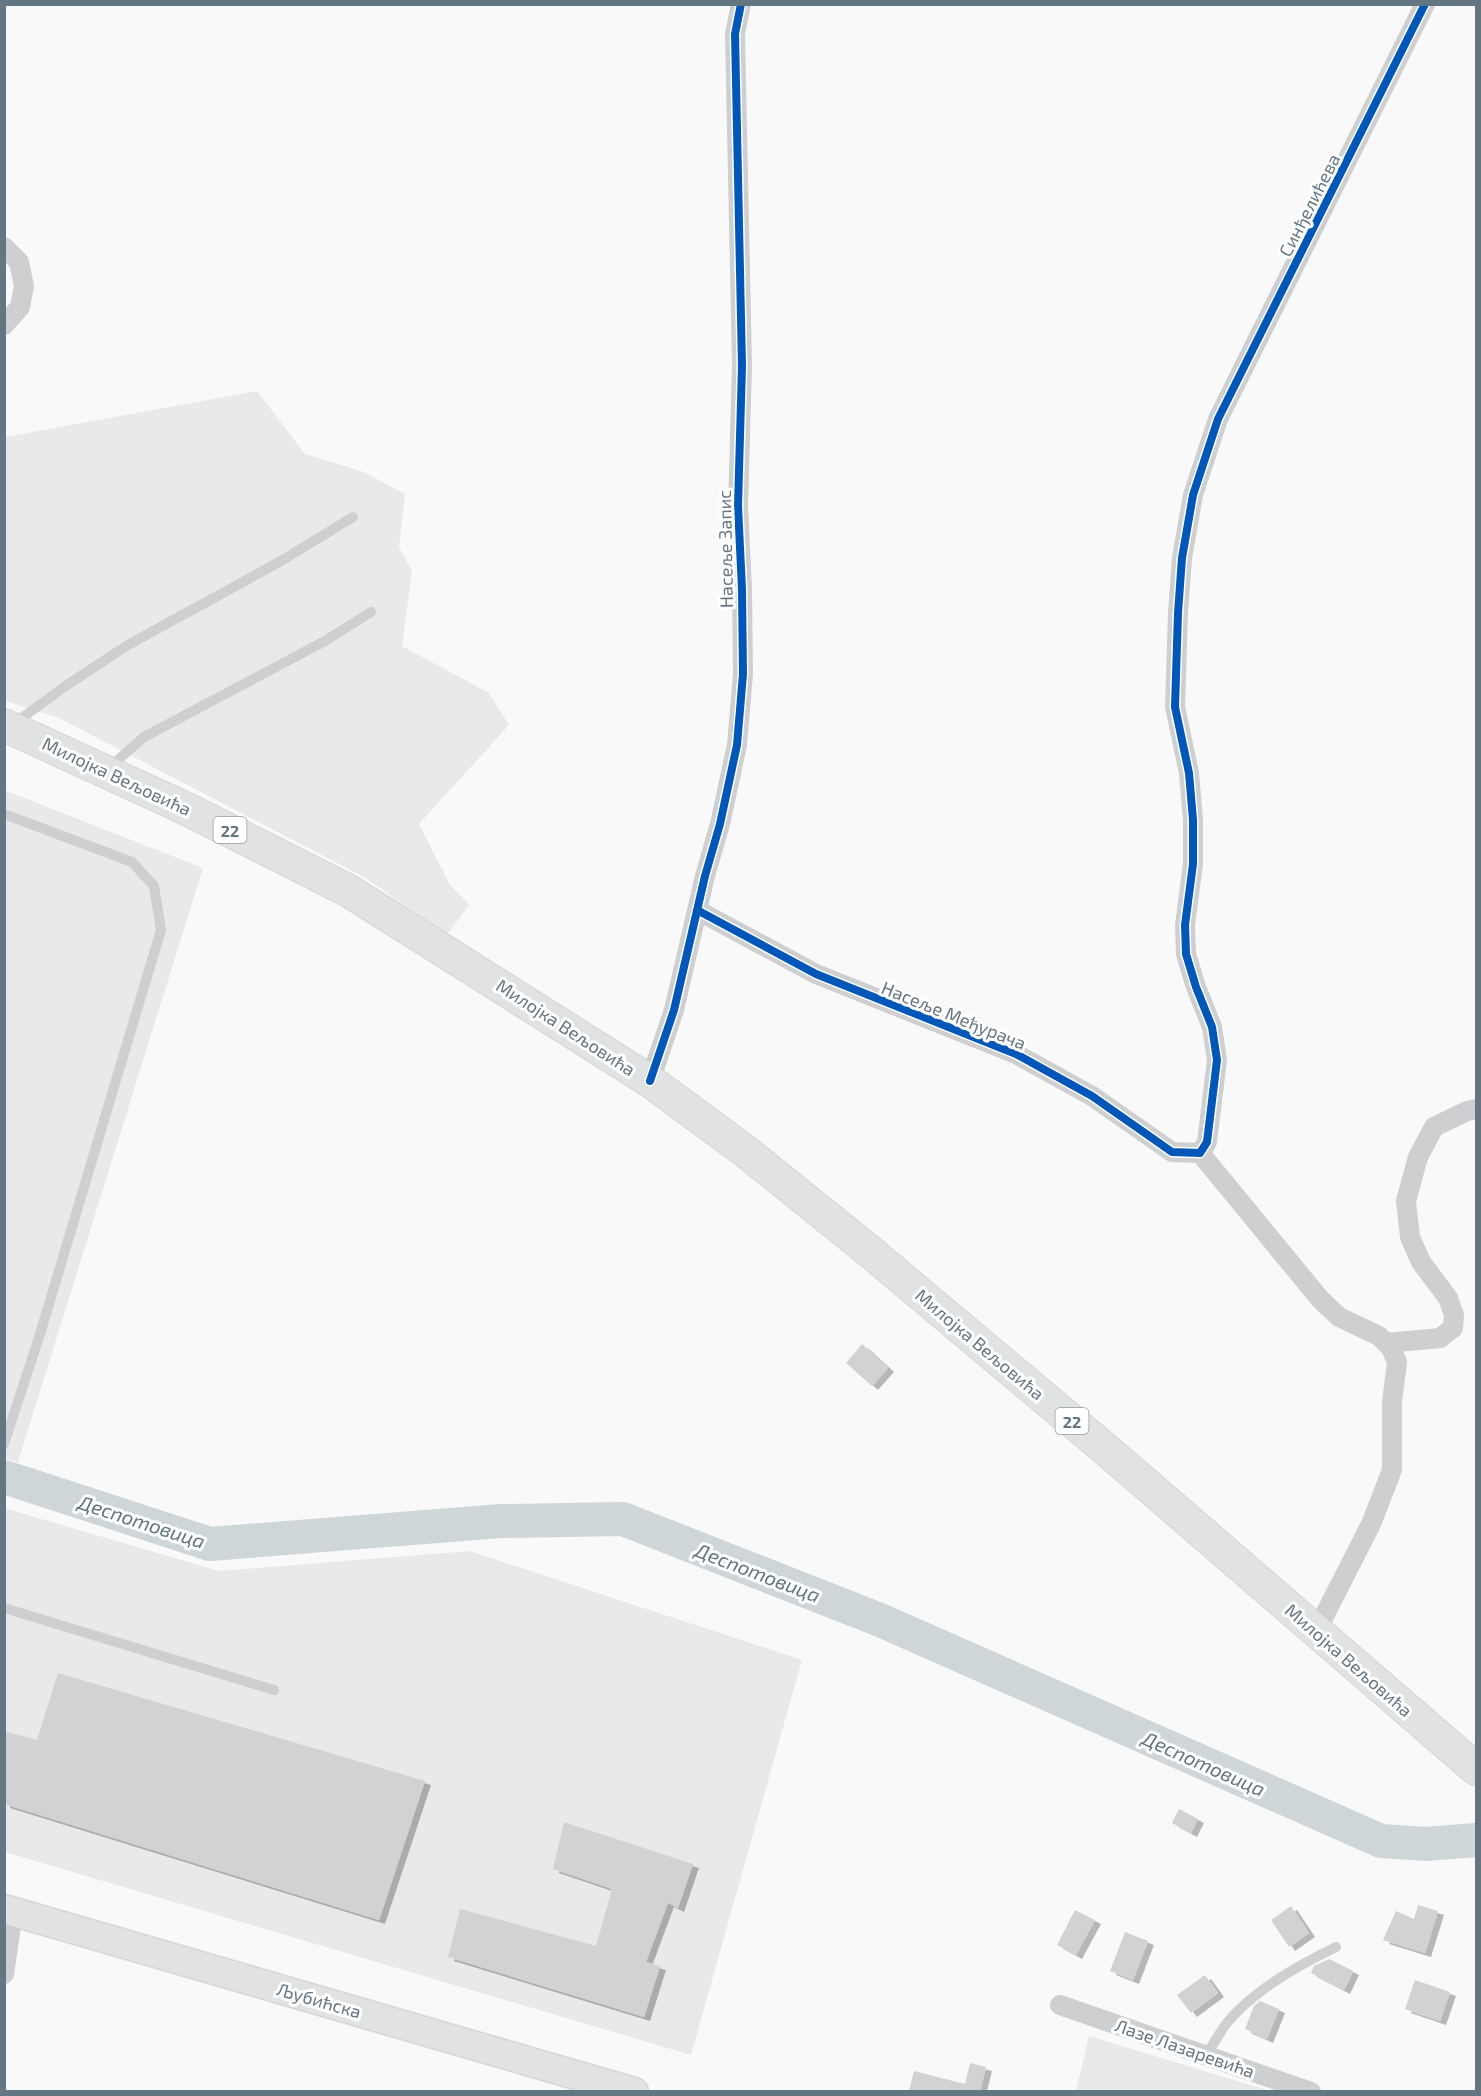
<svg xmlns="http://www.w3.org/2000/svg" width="1481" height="2096" font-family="'Exo 2',sans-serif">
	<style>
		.built { fill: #e8e9e9 }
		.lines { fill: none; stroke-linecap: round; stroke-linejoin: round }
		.river { stroke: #ced6d9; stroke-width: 34 }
		.building { fill: #d0d2d3; filter: url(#shadow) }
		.secondary-casing { stroke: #d5d6d7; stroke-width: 31 }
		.primary-casing { stroke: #d5d6d7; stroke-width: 34 }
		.lane { stroke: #cecfd0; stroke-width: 10 }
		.street { stroke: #cecfd0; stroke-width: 20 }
		.secondary { stroke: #e1e2e2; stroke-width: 28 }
		.primary { stroke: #e1e2e2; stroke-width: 32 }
		.cycleway-casing { stroke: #fff; stroke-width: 11 }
		.cycleway { stroke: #0057b8; stroke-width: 8 }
		.labels { text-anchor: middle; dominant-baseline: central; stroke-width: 6; stroke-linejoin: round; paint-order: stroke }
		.shield { fill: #fff; stroke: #939fa8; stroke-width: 1.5 }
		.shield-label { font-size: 16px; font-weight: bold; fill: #657683 }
		.street-label { font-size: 18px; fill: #657683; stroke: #fff }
		.water-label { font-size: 20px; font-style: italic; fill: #60757c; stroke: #fff }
	</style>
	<defs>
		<filter id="shadow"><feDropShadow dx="6" dy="4" stdDeviation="0" flood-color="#0004"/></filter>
	</defs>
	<rect width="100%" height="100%" fill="#f9f9f9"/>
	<path class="built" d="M257,391L305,454L364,472L405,494L399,547L412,571L402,646L489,693L509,725L419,824L450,885L469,905L447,935L364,877L59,718L5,701V437Z
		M4,790L203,868L18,1462L4,1458Z
		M4,1508L219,1571L470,1551L802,1660L691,2055L5,1852Z
		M1089,2036L1270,2091H1076Z"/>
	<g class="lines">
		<path class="river" d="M4,1477L210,1544L501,1521L623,1519L880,1620L1381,1841L1426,1844L1476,1840"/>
	</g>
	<path class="building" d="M862,1344L888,1368L872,1386L846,1363Z
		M58,1673L425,1781L379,1920L4,1804V1731L37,1740Z
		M1179,1809L1198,1819L1191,1833L1172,1823Z
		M564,1822L693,1864L678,1908L668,1903L646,1962L660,1966L644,2017L448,1957L460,1909L596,1946L612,1889L553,1869Z
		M1418,1905L1438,1911L1425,1953L1383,1940L1396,1911L1414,1919Z
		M1291,1906L1309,1933L1289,1947L1271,1920Z
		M1075,1910L1095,1920L1076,1955L1057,1945Z
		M1125,1932L1148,1941L1133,1980L1110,1971Z
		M1329,1959L1353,1971L1344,1990L1311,1973L1314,1966Z
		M1205,1975L1218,1993L1191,2013L1177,1995Z
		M1415,1980L1450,1992L1440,2021L1405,2009Z
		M1260,2001L1279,2009L1267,2039L1245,2029L1254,2006Z
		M970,2063L986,2067L980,2091H909L914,2071L965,2084Z"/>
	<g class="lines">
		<defs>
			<path id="secondary" d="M4,1909L634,2092"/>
			<path id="primary" d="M4,725L189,810L349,891L650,1081L745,1151L868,1250L1110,1453L1476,1769"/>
		</defs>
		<use href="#secondary" class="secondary-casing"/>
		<use href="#primary" class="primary-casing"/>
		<path class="lane" d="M12,725L67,685L128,645L281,561L353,517
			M109,768L144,737L325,641L371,612
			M4,814L132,862L154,886L161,930L40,1334L4,1444
			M4,1608L274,1690
			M1206,2055C1213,2045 1219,2034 1226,2024C1254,1990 1297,1966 1336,1947"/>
		<path class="street" d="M4,247L19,262L24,286L20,307L4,325
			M697,910L816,974L1016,1054L1092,1096L1172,1152L1200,1153L1207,1142L1217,1060L1212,1027L1196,987L1186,954L1185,925L1193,864V820L1189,773L1175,707L1178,613L1182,558L1193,495L1218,419L1425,4
			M650,1081L674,1010L705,876L720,824L737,745L743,674L742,589L738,506L742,366L735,34L741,4
			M1200,1153L1320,1299L1339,1317L1379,1336L1391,1348L1397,1362L1392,1402V1470L1371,1524L1316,1632
			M1386,1343L1440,1338L1453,1328L1454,1315L1448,1298L1421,1262L1410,1237L1406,1201L1418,1157L1434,1127L1467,1111L1476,1109
			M4,1974L13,1912
			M1060,2005L1311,2092"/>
		<use href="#secondary" class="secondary"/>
		<use href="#primary" class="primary"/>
		<defs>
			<path id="cycleway" d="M697,910L816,974L1016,1054L1092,1096L1172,1152L1200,1153L1207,1142L1217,1060L1212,1027L1196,987L1186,954L1185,925L1193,864V820L1189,773L1175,707L1178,613L1182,558L1193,495L1218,419L1425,4
				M650,1081L674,1010L705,876L720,824L737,745L743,674L742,589L738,506L742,366L735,34L741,4"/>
		</defs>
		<use href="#cycleway" class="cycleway-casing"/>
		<use href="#cycleway" class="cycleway"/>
	</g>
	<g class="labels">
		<g class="shield">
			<rect x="213.5" y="817" width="33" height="26" rx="4.5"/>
			<rect x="1055.5" y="1408" width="33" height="26" rx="4.5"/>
		</g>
		<g class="shield-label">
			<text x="230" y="830">22</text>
			<text x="1072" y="1421">22</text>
		</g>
		<g class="street-label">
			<text transform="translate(1309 205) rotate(-63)">Синђелићева</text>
			<text transform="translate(725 549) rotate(-91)">Насеље Запис</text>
			<text transform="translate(117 776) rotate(25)">Милојка Вељовића</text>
			<text transform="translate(954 1015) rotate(22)">Насеље Међурача</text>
			<text transform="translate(566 1027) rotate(33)">Милојка Вељовића</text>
			<text transform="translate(980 1344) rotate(40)">Милојка Вељовића</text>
			<text transform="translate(1349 1660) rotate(41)">Милојка Вељовића</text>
			<text transform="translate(319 2000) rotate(16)">Љубићска</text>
			<text transform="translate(1185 2048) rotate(19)">Лазе Лазаревића</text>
		</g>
		<g class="water-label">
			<text transform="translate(142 1521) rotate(18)">Деспотовица</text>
			<text transform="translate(758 1572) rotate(21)">Деспотовица</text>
			<text transform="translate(1204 1763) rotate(24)">Деспотовица</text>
		</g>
	</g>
	<rect width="1481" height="2096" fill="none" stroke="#657683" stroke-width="12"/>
</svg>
